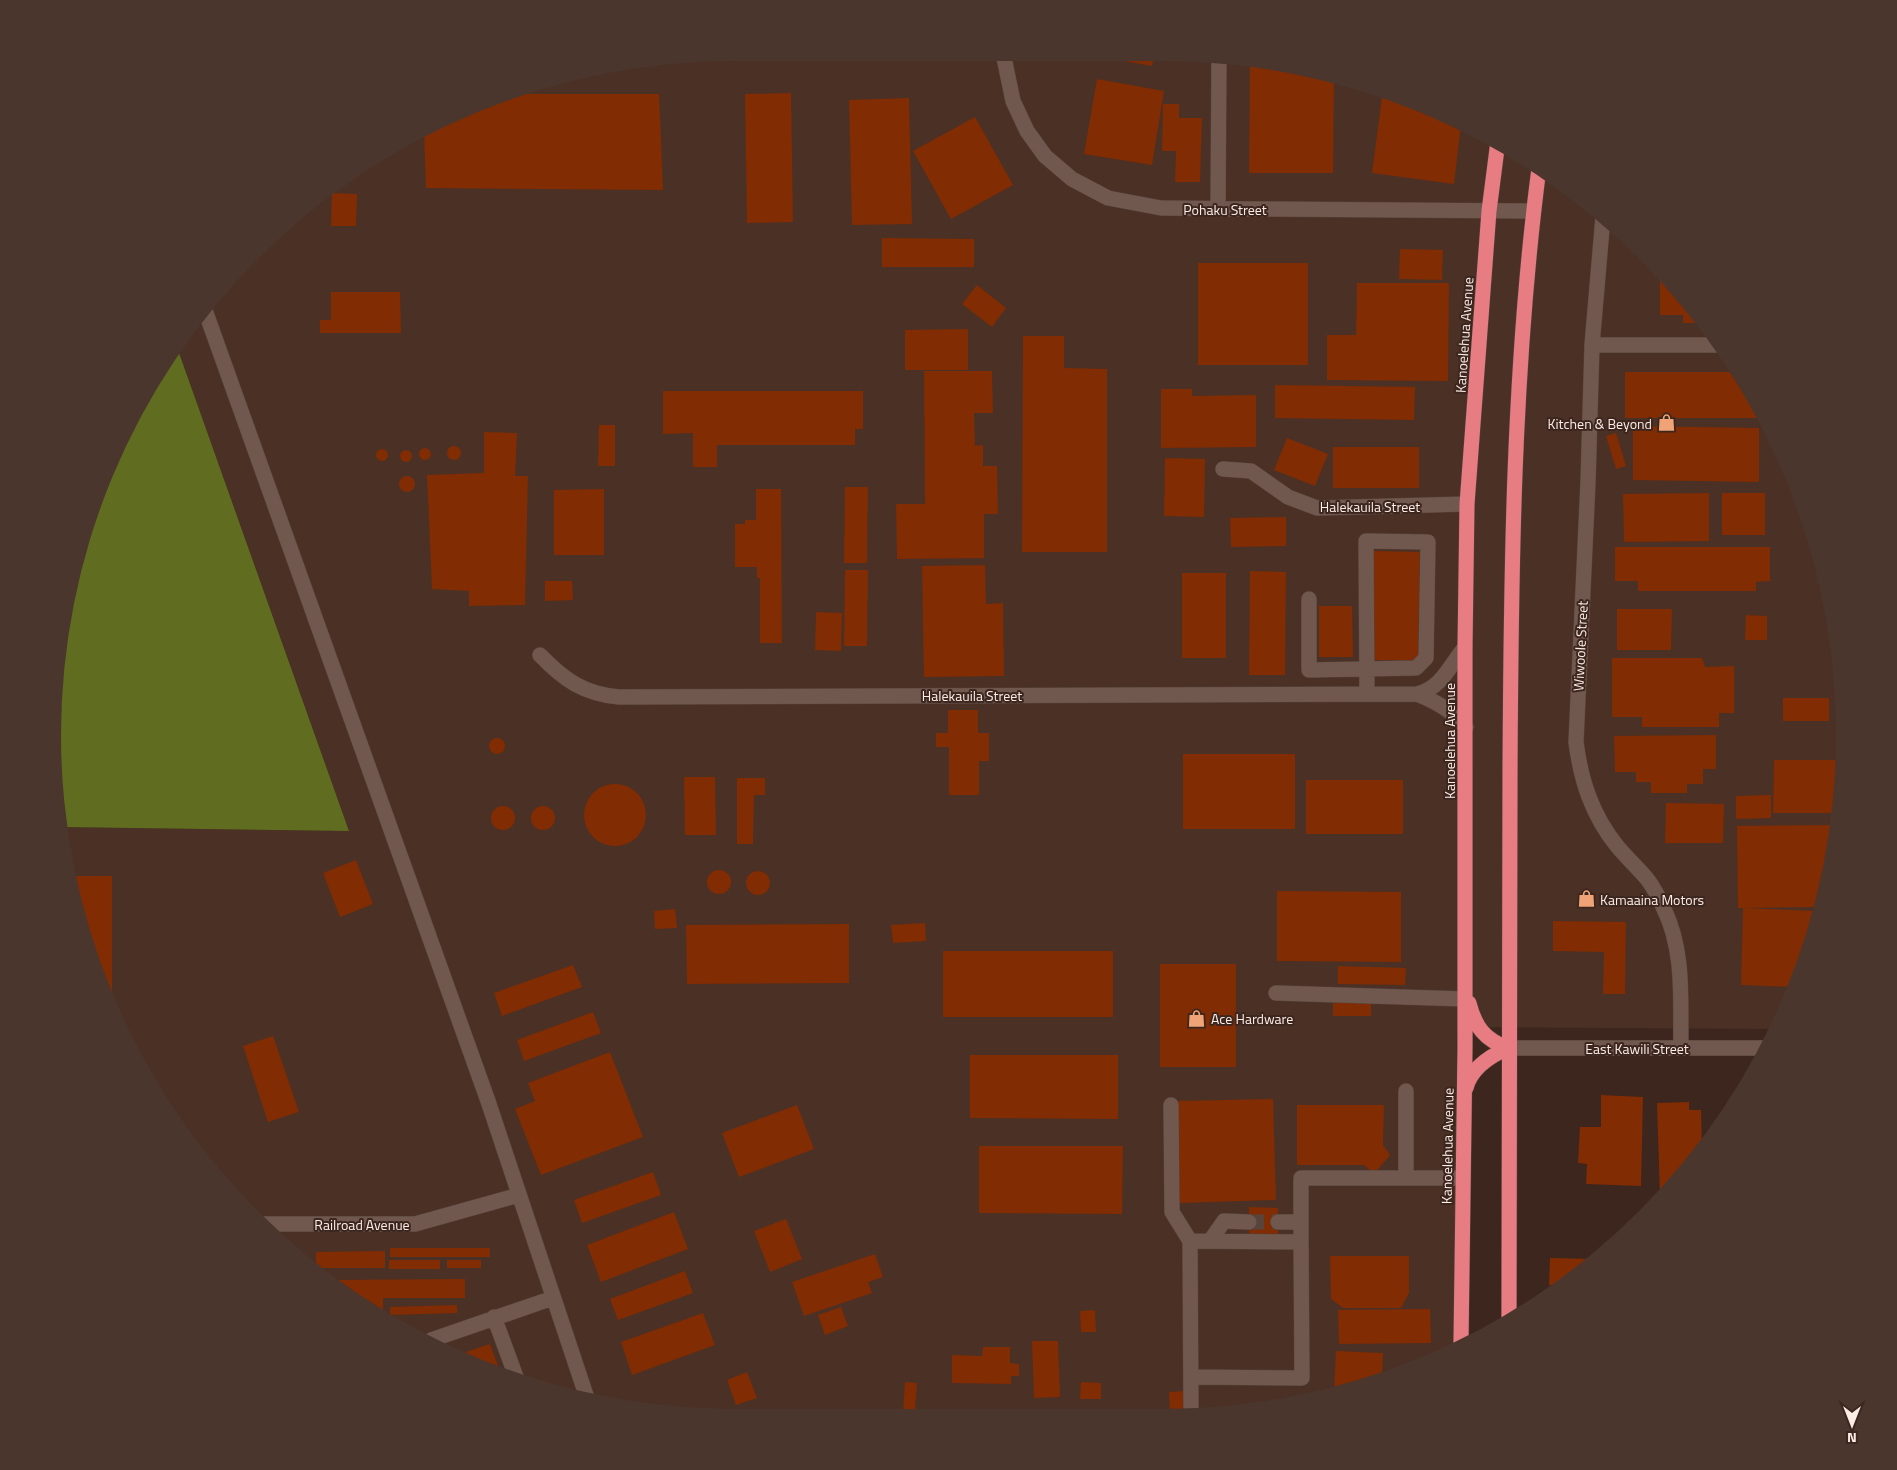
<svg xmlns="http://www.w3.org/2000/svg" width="1897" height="1470" font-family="'Titillium Web',sans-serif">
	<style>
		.built { fill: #4b3025 }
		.forest { fill: #606c1f }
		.building { fill: #812c02 }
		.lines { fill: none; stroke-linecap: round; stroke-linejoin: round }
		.minor-tunnel { stroke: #59443c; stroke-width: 15; stroke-dasharray: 15 8; stroke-linecap: butt }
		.minor-casing { stroke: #56443d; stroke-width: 16 }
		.highway-casing { stroke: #56443d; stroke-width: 16 }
		.minor { stroke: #71584f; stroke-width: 15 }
		.highway { stroke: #e77c82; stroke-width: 15 }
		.labels { text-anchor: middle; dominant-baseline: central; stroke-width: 4; stroke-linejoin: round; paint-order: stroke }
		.street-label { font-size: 14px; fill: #fbece6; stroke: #3c261e }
		.poi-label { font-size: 14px; fill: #fbece6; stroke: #3c261e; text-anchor: start }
	</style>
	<rect width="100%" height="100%" fill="#3c261e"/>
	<path class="built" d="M735,53L1206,54L1381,89L1503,144L1578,194L1675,285L1730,356L1793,474L1831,602L1844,735L1831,868L1792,996L1775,1029L1457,1027L1455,1345L1382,1381L1251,1412H646L515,1381L356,1303L294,1252V1245H285L253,1218L167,1114L89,954L59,827L349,831L178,350L252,253L394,144L558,76Z"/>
	<path class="forest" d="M178,350L349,831L59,827L53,735L76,559L144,394Z"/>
	<path class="building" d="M1085,54H1154L1152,66Z
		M1250,63L1334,79L1333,173H1249Z
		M1097,79L1164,91L1152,165L1084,154Z
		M1383,89L1461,125L1454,184L1372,173Z
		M791,93L793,222L747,223L745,94Z
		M515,94H659L663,190L426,188L424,132Z
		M909,98L912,224L852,225L849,100Z
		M1163,104H1179V118H1202L1200,182H1175L1176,151H1162Z
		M975,117L1013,185L951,219L913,151Z
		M332,193L357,194L356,226H331Z
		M882,238L974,239V267H882Z
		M1400,249L1443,250L1442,280L1399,279Z
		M1198,263H1308V365H1198Z
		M1660,276H1665L1675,285L1704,323H1683V315H1660Z
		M1357,283H1449L1448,381L1327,380V335H1356Z
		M977,285L1006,308L992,327L962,304Z
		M331,292H400L401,333H320V320H331Z
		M968,329V370H905V330Z
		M1023,336H1064V368L1107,369V552H1022Z
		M924,371H992L993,413H974L975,446L983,445V466H997L998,514H984V558L897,559L896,504H925Z
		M1625,372H1738L1763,418H1625Z
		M1275,385L1415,387L1414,420L1275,418Z
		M1161,389H1192V396L1256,395V447L1161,448Z
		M663,391H863V429H855V445H717V467H693V433L663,434Z
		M599,425H615V466H598Z
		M1633,426L1759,428V482L1633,480Z
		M484,432L517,433L515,476H528L525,605L469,606V591L432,589L427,475L484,473Z
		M1616,433L1626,466L1616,469L1606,436Z
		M1287,438L1328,454L1315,486L1274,470Z
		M447 453a7 7 0 1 1 14 0a7 7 0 1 1-14 0Z
		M1333,447H1419V488H1333Z
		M419 454a6 6 0 1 1 12 0a6 6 0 1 1-12 0Z
		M376 455a6 6 0 1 1 12 0a6 6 0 1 1-12 0Z
		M400 456a6 6 0 1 1 12 0a6 6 0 1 1-12 0Z
		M1165,458L1205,459L1204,517L1164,516Z
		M399 484a8 8 0 1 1 16 0a8 8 0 1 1-16 0Z
		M845,487H868L867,563H844Z
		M604,489V555H554V490Z
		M756,489H781L782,643H760V578H757V567H735V524H745V520H756Z
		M1709,493V541L1624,542L1623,494Z
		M1722,493H1765V535H1722Z
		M1286,517V546L1231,547L1230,518Z
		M1615,547H1770V581L1756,582V591H1638V581H1615Z
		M1374,551L1420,552L1418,661L1372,660Z
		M985,565L986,604L1003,603L1004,676L924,677L922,566Z
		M845,570H868L867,646H844Z
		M1250,571L1286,572L1285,675H1249Z
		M1182,573H1226V658H1182Z
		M545,581H572L573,600L545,601Z
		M1319,606H1352L1353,657H1319Z
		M1617,609H1672L1671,650H1617Z
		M816,612L842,613L841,651L815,650Z
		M1746,615L1767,616V640H1745Z
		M1612,658H1702L1705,667L1734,666V713H1719V727H1642V717H1612Z
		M1783,698H1829V721H1783Z
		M948,710H978V733H989V761H979V795H949V747H936V733H948Z
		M1716,735V769H1703V784H1687V793H1651V782H1636V772H1615L1614,736Z
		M489 746a8 8 0 1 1 16 0a8 8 0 1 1-16 0Z
		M1183,754H1295V829H1183Z
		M1774,760H1842L1837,813H1773Z
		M684,777H715L716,835H685Z
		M737,778H765V795H754L753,844H737Z
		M1306,780H1403V834H1306Z
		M584 815a31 31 0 1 1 62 0a31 31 0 1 1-62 0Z
		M1771,795V818L1736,819V796Z
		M1666,803L1724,804L1723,843H1665Z
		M531 818a12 12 0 1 1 24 0a12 12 0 1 1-24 0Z
		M491 818a12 12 0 1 1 24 0a12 12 0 1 1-24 0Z
		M1836,825L1831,868L1820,907L1738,908L1737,826Z
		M356,860L373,904L340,917L323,873Z
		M707 882a12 12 0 1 1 24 0a12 12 0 1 1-24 0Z
		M746 883a12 12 0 1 1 24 0a12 12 0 1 1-24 0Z
		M70,876H112V1002L89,954Z
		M1277,891L1401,892V962L1277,961Z
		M1743,908L1818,911L1795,987L1741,985Z
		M675,909L677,928L655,929L654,911Z
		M1553,921L1626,922L1625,994H1603L1604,952L1553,951Z
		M925,923L926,941L893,943L891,925Z
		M849,924V983L687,984L686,925Z
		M943,951H1113V1017H943Z
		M1160,964H1236V1067H1160Z
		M573,965L582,987L502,1016L494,993Z
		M1338,966L1406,968L1405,985L1338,984Z
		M1333,1003H1371V1016H1333Z
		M593,1012L601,1033L524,1061L517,1040Z
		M273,1036L299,1112L268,1122L243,1046Z
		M610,1052L643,1137L541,1175L515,1109L535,1101L528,1083Z
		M970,1055H1118V1119L970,1118Z
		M1601,1095L1643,1097L1641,1186L1586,1184L1587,1164L1578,1163L1580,1127H1601Z
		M1273,1099L1276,1200L1179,1203L1176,1101Z
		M1689,1102V1110H1701L1702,1148L1660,1197L1657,1103Z
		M797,1105L814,1149L739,1177L722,1133Z
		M1297,1105H1384L1383,1145L1390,1155L1374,1174L1364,1165H1297Z
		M979,1146H1123L1122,1214L979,1213Z
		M653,1172L661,1195L582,1223L574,1200Z
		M1249,1207L1278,1208V1234H1249Z
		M674,1212L688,1249L601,1282L587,1245Z
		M786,1219L802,1259L770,1272L754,1231Z
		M390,1248H490V1257H390Z
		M385,1251V1268H316V1252Z
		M875,1254L883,1277L868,1282L872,1293L804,1316L792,1282Z
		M1330,1256H1409V1293L1401,1308H1343L1331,1299Z
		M1550,1258L1594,1259L1563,1285H1549Z
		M389,1260H440V1269H389Z
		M447,1260H481V1268H447Z
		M685,1271L693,1293L618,1320L610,1299Z
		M465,1279V1298H383V1316L356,1303L328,1280Z
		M457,1305V1313L390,1315V1307Z
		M841,1307L848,1326L825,1335L818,1315Z
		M1430,1309L1431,1343L1339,1344L1338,1310Z
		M1095,1310L1096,1332H1081L1080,1311Z
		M703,1313L715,1345L632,1375L621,1342Z
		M1032,1341H1058L1060,1397L1034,1398Z
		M490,1344L501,1374L460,1354Z
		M983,1347H1010V1363L1019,1364V1376H1011V1384L952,1383V1355L982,1356Z
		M1336,1351L1383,1353L1382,1381L1334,1392Z
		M747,1372L757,1398L736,1405L727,1380Z
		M905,1382L917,1383L915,1412H903Z
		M1081,1382L1101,1383V1399H1080Z
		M1184,1391L1185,1412H1170L1169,1392Z"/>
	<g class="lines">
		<path class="minor-tunnel" d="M1249,1222H1278"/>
		<defs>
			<path id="minor" d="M1003,53L1013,101L1027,131L1045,156L1072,179L1108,198L1161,208L1533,211
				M1218,209L1219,56
				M1603,217L1592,345L1588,482L1576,742C1581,781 1592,815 1617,846C1627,858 1638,868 1648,880C1654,888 1660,900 1664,909C1685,952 1680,1001 1681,1047
				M206,313L488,1101L587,1398
				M1592,345H1721
				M1223,469L1251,471L1288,497L1317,508L1467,504
				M1309,599V670L1416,668L1426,658L1428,542L1366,541L1367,694
				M540,655C564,680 584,694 619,697L1417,694C1442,688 1450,665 1465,647
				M1417,694C1437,702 1452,711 1466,727
				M1276,993L1465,999
				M1508,1048H1765
				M1171,1105L1172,1212L1190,1241
				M1406,1178V1091
				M1278,1222H1301
				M261,1224H415L519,1195
				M1210,1241L1224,1221L1249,1222
				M1301,1242V1178H1463
				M494,1317L518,1382
				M431,1340L553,1298
				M1191,1377L1302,1378L1301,1242L1190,1241C1190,1298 1191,1355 1191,1412"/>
			<path id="highway" d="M1469,1003C1475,1027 1485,1040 1508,1048
				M1466,1088C1471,1068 1490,1056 1508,1048
				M1509,1318C1509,1137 1509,956 1510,774C1511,572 1513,368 1539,168
				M1461,1342L1465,1047V647L1467,504L1489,211L1498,141"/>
		</defs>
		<use href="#minor" class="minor-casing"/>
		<use href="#highway" class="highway-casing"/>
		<use href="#minor" class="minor"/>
		<use href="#highway" class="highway"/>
	</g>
	<defs>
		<symbol id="shop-bare" viewBox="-9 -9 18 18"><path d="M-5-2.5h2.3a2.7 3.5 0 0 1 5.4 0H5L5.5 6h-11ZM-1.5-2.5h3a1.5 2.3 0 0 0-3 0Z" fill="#efa376" stroke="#3c261e" stroke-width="2.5" paint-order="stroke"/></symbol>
	</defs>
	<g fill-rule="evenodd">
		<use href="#shop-bare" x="1654" y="410" width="25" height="25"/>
		<use href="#shop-bare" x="1574" y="886" width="25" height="25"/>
		<use href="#shop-bare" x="1184" y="1006" width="25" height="25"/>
	</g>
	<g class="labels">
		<g class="street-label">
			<text x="1225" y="209">Pohaku Street</text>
			<text transform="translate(1464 335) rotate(-86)">Kanoelehua Avenue</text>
			<text x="1370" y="506">Halekauila Street</text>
			<text transform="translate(1580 646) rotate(-87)">Wiwoole Street</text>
			<text x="972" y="695">Halekauila Street</text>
			<text transform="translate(1449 741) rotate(-90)">Kanoelehua Avenue</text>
			<text x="1637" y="1048">East Kawili Street</text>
			<text transform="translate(1447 1146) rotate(-89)">Kanoelehua Avenue</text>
			<text x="362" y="1224">Railroad Avenue</text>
		</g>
		<g class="poi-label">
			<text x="1652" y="423" text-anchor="end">Kitchen &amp; Beyond</text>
			<text x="1600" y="899">Kamaaina Motors</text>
			<text x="1211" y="1018">Ace Hardware</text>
		</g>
	</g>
	<path d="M0 0H1897V1470H0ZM735 61H1162A674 674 0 0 1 1836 735V735A674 674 0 0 1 1162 1409H735A674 674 0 0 1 61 735V735A674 674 0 0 1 735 61Z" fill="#4b362e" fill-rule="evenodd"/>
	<g transform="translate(1852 1425) rotate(180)" stroke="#3c261e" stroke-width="4" paint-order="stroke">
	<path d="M0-4L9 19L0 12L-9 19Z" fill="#fbece6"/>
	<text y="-8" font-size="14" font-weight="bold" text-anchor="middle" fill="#fbece6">N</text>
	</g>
</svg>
